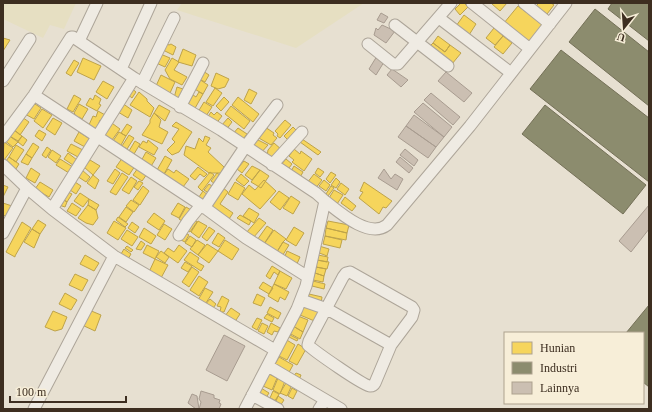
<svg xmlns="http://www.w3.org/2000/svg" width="652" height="412" font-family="Georgia,serif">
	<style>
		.farmland { fill: #e6dfc2 }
		.homes { fill: #f6d55c; stroke: #bea34a }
		.industry { fill: #8c8c6e; stroke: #747057 }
		.building { fill: #cbbfb2; stroke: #a89c90 }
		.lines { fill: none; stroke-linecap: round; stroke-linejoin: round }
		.minor-casing { stroke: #ada599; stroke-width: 13 }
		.minor { stroke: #efebe3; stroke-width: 11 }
	</style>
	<rect width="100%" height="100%" fill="#e7e0d1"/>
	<path class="farmland" d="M3,3H76L64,29L50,25L43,38L3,19Z
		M182,3H364L296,48L177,10Z"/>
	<path class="homes" d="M461,3H464L468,7L460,15L455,9Z
		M493,3H507L500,11L492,4Z
		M539,3H551L554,5L547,14L536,6Z
		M518,6L543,25L529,42L504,23Z
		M464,15L476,24L469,35L456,26Z
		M494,28L503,36L495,45L486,38Z
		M438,36L450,45L445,52L433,43Z
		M503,36L512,43L503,54L494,47Z
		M3,38L10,40L3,51Z
		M165,43L169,45L171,44L176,47L173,55L163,50Z
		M433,43L445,52L450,45L461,53L452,64L430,46Z
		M183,49L196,55L192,66L178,62Z
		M158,53L170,58L165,67L154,62Z
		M83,58L101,66L94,80L77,72Z
		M172,58L179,62L174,70L187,77L182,85L170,79L165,70Z
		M74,60L79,63L71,76L66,73Z
		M203,71L209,75L205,82L199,79Z
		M216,73L229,79L225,87L218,89L211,86Z
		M161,75L175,82L170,93L156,86Z
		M199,79L208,85L203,94L193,88Z
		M103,81L114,87L107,99L96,92Z
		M130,87L136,92L132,98L126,93Z
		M177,87L183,89L181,100L174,98Z
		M215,88L222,93L213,106L206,102Z
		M249,89L257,93L251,104L244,100Z
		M139,92L147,99V101L154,108L150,117L130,105Z
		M199,92L203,94L194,110L187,106L193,95L196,97Z
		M74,95L81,99L73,112L67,109Z
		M95,95L101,99L99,104L101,105L97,111L86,105L90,98L93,100Z
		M224,97L229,102L221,111L216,106Z
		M238,97L259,114L253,122L232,105Z
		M32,102L41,108L34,119L25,114Z
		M204,102L212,107L206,116L198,112Z
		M122,103L132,110L128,118L118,112Z
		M79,104L88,109L82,119L79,117L78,119L74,117L75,114L74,113Z
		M159,105L170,111L165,121L154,113Z
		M231,106L250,121L244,129L225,114Z
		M42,109L52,115L43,128L34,121Z
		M98,111L107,116L104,122L100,120L96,130L88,127L93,116L96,117Z
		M211,112L214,115L217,112L222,116L215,125L207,118Z
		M154,113L161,120L159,127L168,132L162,144L142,135L150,123V120Z
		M22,117L29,122L20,135L13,129Z
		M53,118L62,123L55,135L46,129Z
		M228,118L232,122L226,130L221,126Z
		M285,120L291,125L280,138L277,136L278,134L275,131Z
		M109,121L120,129L112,140L101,133Z
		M176,122L192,132L179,152L172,155L167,150L175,142L172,139L179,129L172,126Z
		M127,124L132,127L126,136L121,133Z
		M265,127L274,133L273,135L277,138L271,145L257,137Z
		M293,127L297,131L288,140L284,136Z
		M238,128L247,134L241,142L232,135Z
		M13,129L22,136L18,141L8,135Z
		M39,130L46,134L42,141L35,136Z
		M79,132L90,139L85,147L74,141Z
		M119,132L126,136L121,145L113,141Z
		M8,135L18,142L13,147L4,140Z
		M129,135L134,138L127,149L122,146Z
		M22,136L27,140L23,146L18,142Z
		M205,136L210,138L206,145L211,148L208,152L224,167L221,173H209L184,155L186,146L195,149L199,138L203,142Z
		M256,139L268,145L260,154L250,146Z
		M302,139L321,152L318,155L300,142Z
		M148,140L158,148L154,155L139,147L143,141L147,143Z
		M135,141L140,144L134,154L129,151Z
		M4,142L13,148L4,160L3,159Z
		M33,143L39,147L32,158L26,154Z
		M274,143L282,150L271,161L267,156L268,150Z
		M71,144L83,150L78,157L67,151Z
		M16,145L24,150L16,162L9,157Z
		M47,147L51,150L46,158L42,155Z
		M294,149L300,154L301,151L312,159L304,171L292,162L294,160L289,156Z
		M52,150L61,156L56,163L48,157Z
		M146,152L156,158L150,168L140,163Z
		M68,153L77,160L73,165L64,159Z
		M26,154L32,158L28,165L21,162Z
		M165,156L172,160L164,174L157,170Z
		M9,157L19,164L14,172L3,165Z
		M123,157L135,166L129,175L116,167Z
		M60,159L73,167L69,173L56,165Z
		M286,159L292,164L286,172L279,167Z
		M90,160L100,166L93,175L84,167Z
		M244,161L249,164L242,173L237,169Z
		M252,166L260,170L252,180L245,175Z
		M294,166L303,172L298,181L289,175Z
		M198,167L207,174L204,177L200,174L195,180L190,176Z
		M31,168L40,174L35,183L26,178Z
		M138,168L147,174L142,181L133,175Z
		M318,168L324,172L320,177L315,173Z
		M115,169L120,173L113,184L107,181Z
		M168,169L174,173L176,170L189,179L180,191L162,177Z
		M82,170L90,177L86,182L77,176Z
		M260,170L269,176L261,188L251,182Z
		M210,172L214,175L202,191L198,187Z
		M331,172L336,175L330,183L326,179Z
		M122,173L128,177L116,195L110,192Z
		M217,173L224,178L218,186L211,181Z
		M241,174L249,181L244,186L236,180Z
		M314,174L322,180L315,189L307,183Z
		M93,175L99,180L95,189L87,183Z
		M131,177L137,181L129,194L122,190Z
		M336,178L340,182L336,188L331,185Z
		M264,180L276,191L260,209L242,194L249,185L255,190Z
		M324,180L330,185L326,191L319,186Z
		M139,181L143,183L138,190L134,187Z
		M40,182L53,190L49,197L35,189Z
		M75,182L81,186L76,194L70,190Z
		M235,182L245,188L238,200L228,194Z
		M364,182L392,201L386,208L383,207L379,214L359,198L363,192L360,191Z
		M341,183L349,189L345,195L337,189Z
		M209,184L215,188L210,194L204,190Z
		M3,185L8,187L3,197Z
		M143,186L149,191L140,205L133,200Z
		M331,186L334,188L328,196L326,194Z
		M222,187L228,192L220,204L233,213L227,222L207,207Z
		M334,190L343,195L337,204L329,198Z
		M66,191L72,194L67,202L61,198Z
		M203,191L209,196L203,204L197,200Z
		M279,191L289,198L280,210L270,202Z
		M80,193L89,199L83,207L74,201Z
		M291,196L300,202L293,214L283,208Z
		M345,197L356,206L352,211L341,203Z
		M61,198L67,202L65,207L59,205Z
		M89,199L99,205L96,210L88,205Z
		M131,200L139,205L134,212L126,206Z
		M3,203L12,206L8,217L3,215Z
		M72,203L81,209L76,216L67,211Z
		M178,203L185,207L179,218L171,214Z
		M88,205L96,210L98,218L93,225L86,223L78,218Z
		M126,207L133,212L126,222L119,217Z
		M186,207L193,211L185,223L179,219Z
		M249,208L259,214L254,223L243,216Z
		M154,213L165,221L159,230L147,222Z
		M240,215L251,221L249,225L237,218Z
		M118,217L128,224L125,227L116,220Z
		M191,218L197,222L190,232L184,228Z
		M259,218L266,223L253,238L246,233Z
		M38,220L46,225L40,234L32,229Z
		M114,221L126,228L118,240L107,233Z
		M198,221L207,226L199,238L191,232Z
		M328,221L349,225L347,233L326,228Z
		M22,222L31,228L15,256V257L6,252Z
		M132,222L139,227L135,233L128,228Z
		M164,224L172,229L165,240L157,235Z
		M267,226L273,230L262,247L255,243Z
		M209,227L215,231L207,241L202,237Z
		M294,227L304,233L296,246L286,240Z
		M144,228L156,236L151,244L139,237Z
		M326,228L347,233L346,240L325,236Z
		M32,229L40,234L34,248L24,242Z
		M127,230L138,237L132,246L121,239Z
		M274,230L286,239L283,242L275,255L262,247Z
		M184,232L189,235L185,242L179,239Z
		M218,233L225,238L219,247L212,243Z
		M190,236L196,240L192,247L185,243Z
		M325,236L342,240L340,248L323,244Z
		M197,240L205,245L198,255L190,249Z
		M225,240L239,249L232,260L218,251Z
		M141,241L145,244L141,250L136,249Z
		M283,242L289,245L281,258L275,255Z
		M207,244L218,251L209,263L198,255Z
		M147,245L159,251L155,259L143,253Z
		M179,245L187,251L178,263L164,253L168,248L174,252Z
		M127,246L133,250L131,252L125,248Z
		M319,246L329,249L327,256L317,252Z
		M124,249L131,254L128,259L121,254Z
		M161,251L169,257L165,263L156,257Z
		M287,251L300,257L296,266L283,261Z
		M190,252L199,258L197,262L204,266L201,271L184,260Z
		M85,255L99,263L94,271L80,264Z
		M318,255L328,257L327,262L317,260Z
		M155,259L168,265L161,278L149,272Z
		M317,260L329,262L327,269L316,267Z
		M185,262L192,266L188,272L181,268Z
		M272,266L280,271L278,275L274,272L270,279L266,276Z
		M192,267L199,272L189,287L182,282Z
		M316,267L326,269L324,276L315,273Z
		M280,271L292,278L286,289L274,284Z
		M315,273L324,276L323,282L313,280Z
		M75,274L88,280L82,291L69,285Z
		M199,276L208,282L199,296L190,290Z
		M313,281L325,284L324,289L312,286Z
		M263,282L273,288L269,294L259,288Z
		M274,284L289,292L285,300L280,297L278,302L268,296Z
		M205,288L213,292L204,306L197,302Z
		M65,293L77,300L71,310L59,304Z
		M257,294L265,298L261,306L253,303Z
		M309,294L322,297L321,304L307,302Z
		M222,296L229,300L224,312H220L221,307L217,306Z
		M210,299L216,304L211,311L204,306Z
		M304,305L321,313L317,322L300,315Z
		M270,307L281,313L278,319L267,313Z
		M231,308L240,314L234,323L225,316Z
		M89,310L101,315L95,331L82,325Z
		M53,311L67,317L62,329L55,331L45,327Z
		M267,314L274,318L272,322L264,318Z
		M298,316L308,320L303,332L293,326Z
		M257,318L262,320L257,330L252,327Z
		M262,323L268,326L264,334L258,331Z
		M271,323L280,328L278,332L274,331L272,335L267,332Z
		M293,326L303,332L300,339L289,333Z
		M290,335L298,339L297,341L289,337Z
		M285,339L295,345L287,360L277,355Z
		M298,344L306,349L297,365L289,361Z
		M279,357L293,365L287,376L273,368Z
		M296,373L301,375L299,380L293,377Z
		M269,374L277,378L272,390L263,386Z
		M278,378L285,381L280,394L273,390Z
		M286,383L291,387L287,396L280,393Z
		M261,388L269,393L265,399L257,394Z
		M292,388L297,391L293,399L288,396Z
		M273,391L279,394L276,401L270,398Z
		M278,396L284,400L280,406L274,402Z"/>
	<path class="industry" d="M612,3H649V41L608,9Z
		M595,9L649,52V106L569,42Z
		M561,50L649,118V182L530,89Z
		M545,105L646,185L623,214L522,134Z
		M649,305V387L643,382V333H626Z"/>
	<path class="building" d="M381,13L388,17L384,23L377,20Z
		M382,25L395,31L386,43L374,35L376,28L378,30Z
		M377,56L384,62L376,75L369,69Z
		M392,69L408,80L401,87L387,75Z
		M446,72L472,93L464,102L438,81Z
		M431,93L460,117L453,125L424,100Z
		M423,103L452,127L444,137L414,112Z
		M414,115L444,137L436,147L406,126Z
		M406,126L436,147L428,158L398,137Z
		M405,149L418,160L414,166L400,155Z
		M400,157L413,168L409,173L396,162Z
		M384,169L391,179L395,174L403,179L397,190L378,178Z
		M649,205V229L631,252L619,241Z
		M224,335L245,346L227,381L206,370Z
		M201,391L214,395V398L220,400L219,403L221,404L219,409H199L201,402L199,399Z
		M192,394L197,396L199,409H196L188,403Z"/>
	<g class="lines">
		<defs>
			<path id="minor" d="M472,3L530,49
				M524,3L550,24
				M439,18L511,73
				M395,25L448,66
				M79,41L97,3
				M368,44L393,64H398L451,3
				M121,69L151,3
				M134,78L221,130L316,193L325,201
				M3,81L30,39
				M142,83L174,18
				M34,95L201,205L246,238L308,277
				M180,107L203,63
				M3,137L34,95L71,37H73L134,78L52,209
				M3,165L27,188L52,209L114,256L275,350
				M272,165L302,132
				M204,208L245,147L277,105
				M3,233L27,188
				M179,235L188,221L201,205
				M350,272L412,307L414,310L412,317L391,345L375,383C374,385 373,386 370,386C364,386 314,351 308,345L309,341L343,277L346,273Z
				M301,300L327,309L391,345
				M268,366L341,409
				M252,395L278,409
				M34,409L114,256
				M245,409L297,309L306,286L325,201C339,212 369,239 387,225L470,126L566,3
				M319,409L325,400"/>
		</defs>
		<use href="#minor" class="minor-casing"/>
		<use href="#minor" class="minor"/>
	</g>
	<rect width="652" height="412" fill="none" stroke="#3d2e20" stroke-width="8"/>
	<rect x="504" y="332" width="140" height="72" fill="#f7eed8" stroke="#ada18e"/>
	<rect x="512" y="342" width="20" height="12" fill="#f6d55c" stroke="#ada18e"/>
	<text x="540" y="352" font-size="12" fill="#3d2e20">Hunian</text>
	<rect x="512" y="362" width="20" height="12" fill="#8c8c6e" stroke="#ada18e"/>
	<text x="540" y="372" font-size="12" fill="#3d2e20">Industri</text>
	<rect x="512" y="382" width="20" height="12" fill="#cbbfb2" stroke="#ada18e"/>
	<text x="540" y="392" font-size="12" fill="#3d2e20">Lainnya</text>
	<g transform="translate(624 28) rotate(197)" stroke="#f7eed8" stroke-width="3" paint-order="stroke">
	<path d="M0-3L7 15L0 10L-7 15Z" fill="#3d2e20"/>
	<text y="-6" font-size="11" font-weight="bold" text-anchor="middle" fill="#3d2e20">U</text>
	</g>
	<path d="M10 396v6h116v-6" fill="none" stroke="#3d2e20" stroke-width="2"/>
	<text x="16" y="396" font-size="12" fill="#3d2e20" stroke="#f7eed8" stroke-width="3" paint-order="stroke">100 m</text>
</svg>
